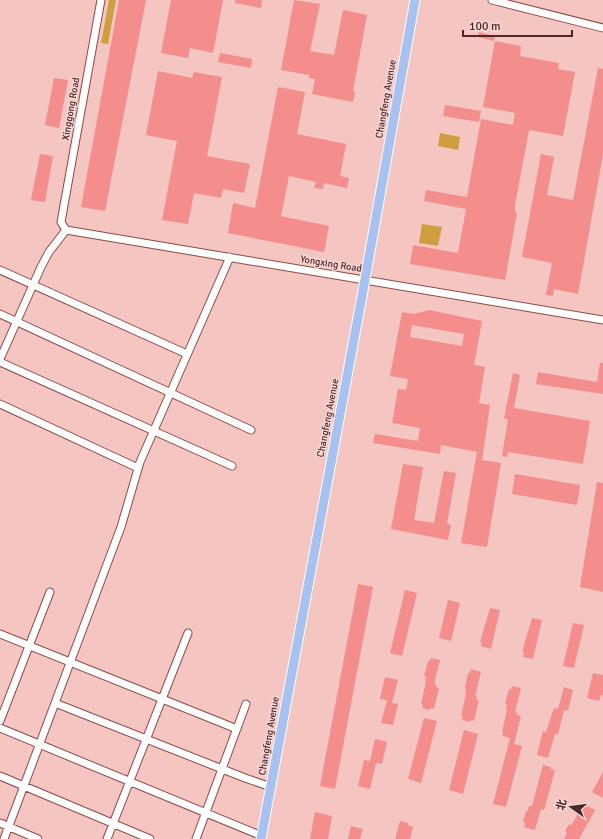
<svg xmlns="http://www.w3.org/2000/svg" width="603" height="839" font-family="Signika,'Noto Sans SC',sans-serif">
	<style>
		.green { fill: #cf9f3f }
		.building { fill: #f38e8c; fill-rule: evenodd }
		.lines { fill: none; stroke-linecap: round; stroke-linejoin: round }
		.minor-casing { stroke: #8e4948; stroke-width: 9 }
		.major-casing { stroke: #fff; stroke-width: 11 }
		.minor { stroke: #fff; stroke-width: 7 }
		.major { stroke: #a7c1f0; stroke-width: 9 }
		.labels { text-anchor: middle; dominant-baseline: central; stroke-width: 3; stroke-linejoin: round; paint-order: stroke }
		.street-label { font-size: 10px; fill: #482928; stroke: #f7d6d4 }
	</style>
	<rect width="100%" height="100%" fill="#f5c5c2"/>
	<path class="green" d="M109,0H116L108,44L101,43Z
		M440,133L460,137L458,150L438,146Z
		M422,224L442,227L438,246L419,243Z"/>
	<path class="building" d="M119,0H146L105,211L81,207Z
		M171,0H223L213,53L190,48L188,58L161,53Z
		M235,0H262L261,8L235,3Z
		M294,0L320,4L310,51L334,55L343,10L367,15L353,91H355L353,102L312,94L315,79L309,78V75L281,70Z
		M479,32L495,36L494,41L478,37Z
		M495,41L521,46L520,56L559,63L558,69L575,72L563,136L529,130L515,205V212L517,213L505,280L410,264L413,245L458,253L466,209L424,201L426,190L467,197L481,119L513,125L515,113L483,107Z
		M220,53L252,59L251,68L218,62Z
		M598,68L603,69V154L578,294L554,289L553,296L546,295L552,263L522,257L541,154L554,157L547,195L573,200Z
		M158,71L192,78L194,72L222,77L207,156L250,164L244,193L223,189L221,198L194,193L188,224L162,220L177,141L146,135Z
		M54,78L68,80L59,128L45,125Z
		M278,87L305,92L297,134L346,144L340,176L349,178L347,188L324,183L323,189L314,188L316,182L289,176L281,216L329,226L324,252L228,233L233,203L255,208Z
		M445,105L481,111L479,122L443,116Z
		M40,154L53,156L45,202L31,200Z
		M429,310L482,321L474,365L485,367L479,403L490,405L482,460L501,463L487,547L461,543L477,452L441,445L440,454L373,443L375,434L418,441L420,428L392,423L398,389L406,390L408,379L390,376L402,312L414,314ZM412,325L464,334L462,346L410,337Z
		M600,363H603V394L536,384L538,372L597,382Z
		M513,373L520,375L514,408L590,421L583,464L508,452L507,457L502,456L508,419H504Z
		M403,464L423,467L414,520L434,523L444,471L456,473L447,524L451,525L448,540L391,529Z
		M515,474L580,485L577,505L512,494Z
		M597,482L603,483V592L580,587Z
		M358,584L373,587L335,789L320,786Z
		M405,590L417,593L402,656L390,653Z
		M448,600L460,603L451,641L439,638Z
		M490,608L500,610L491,649L481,646L482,642H480Z
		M532,618L542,620L533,659L523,657L524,652H522Z
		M573,623L584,625L574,668L563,666Z
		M431,658L440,660L434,684H436V687L439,688L434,709L430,708V710L422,708L423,704H421L426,682L425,681L426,676H424L428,661H430Z
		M471,669L481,672L475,696H477L476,699L479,700L474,721L471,720L470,722L462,720L463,716H461L466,694L465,693L466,688L465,687L468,673H470Z
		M593,673L603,675V695H601L599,701L587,698Z
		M385,677L398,680L392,703L398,704L393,725L381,723L387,700L380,699Z
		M512,686L521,688L515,712L517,713V715L521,716L514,744L522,746L506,807L493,804L510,738L503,736V733L502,732L507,710H506L507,704H505L509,689L511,690Z
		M564,687L573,690L568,711L564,710L558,734H555L548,758L537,755L543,731L546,732L554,708L558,709Z
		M424,718L437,721L421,783L408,779Z
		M464,730L478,734L463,794L449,790Z
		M375,739L387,742L382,764L376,763L370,789L358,786L364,760L370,761Z
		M543,765L551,767L550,769L555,770L544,810L541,809L535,830L524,827L525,823L523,822L526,811H528L529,806H532Z
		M603,772V798L592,792Z
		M583,804L595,810L579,839H564L567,833L565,831L569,824L571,826L577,815L575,813L578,808L580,809Z
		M315,812L332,816L328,839H310Z
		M400,821L408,823V825L413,827L410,839H395Z
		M351,826L363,829L360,839H348Z"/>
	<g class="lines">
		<defs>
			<path id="minor" d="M101,0L61,222L66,230L603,320
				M492,0L603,28
				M0,270L187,354
				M0,314L251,430
				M0,359L41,267L49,252L66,230
				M0,362L232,466
				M0,404L138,468
				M0,634L237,729
				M55,703L245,778L271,787
				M0,721L50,592
				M0,728L262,836
				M0,776L150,839
				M0,823L38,839
				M4,839L121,527L140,462L230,257
				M107,839L188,633
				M196,839L246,704"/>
			<path id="major" d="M261,839L362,296L415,0"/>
		</defs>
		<use href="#minor" class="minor-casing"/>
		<use href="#major" class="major-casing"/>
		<use href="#minor" class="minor"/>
		<use href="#major" class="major"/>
	</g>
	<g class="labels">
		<g class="street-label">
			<text transform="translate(386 99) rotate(-80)">Changfeng Avenue</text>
			<text transform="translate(71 109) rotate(-80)">Xinggong Road</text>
			<text transform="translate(331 264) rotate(9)">Yongxing Road</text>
			<text transform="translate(328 418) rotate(-79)">Changfeng Avenue</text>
			<text transform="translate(269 736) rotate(-80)">Changfeng Avenue</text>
		</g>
	</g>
	<g transform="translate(571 807) rotate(284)" stroke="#f7d6d4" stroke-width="3" paint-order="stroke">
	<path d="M0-3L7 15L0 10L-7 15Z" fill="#482928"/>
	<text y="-6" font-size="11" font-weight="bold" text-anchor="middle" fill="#482928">北</text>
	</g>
	<path d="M463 30v6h109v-6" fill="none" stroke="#482928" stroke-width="2"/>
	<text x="469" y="30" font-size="12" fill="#482928" stroke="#f7d6d4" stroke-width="3" paint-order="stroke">100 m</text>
</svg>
